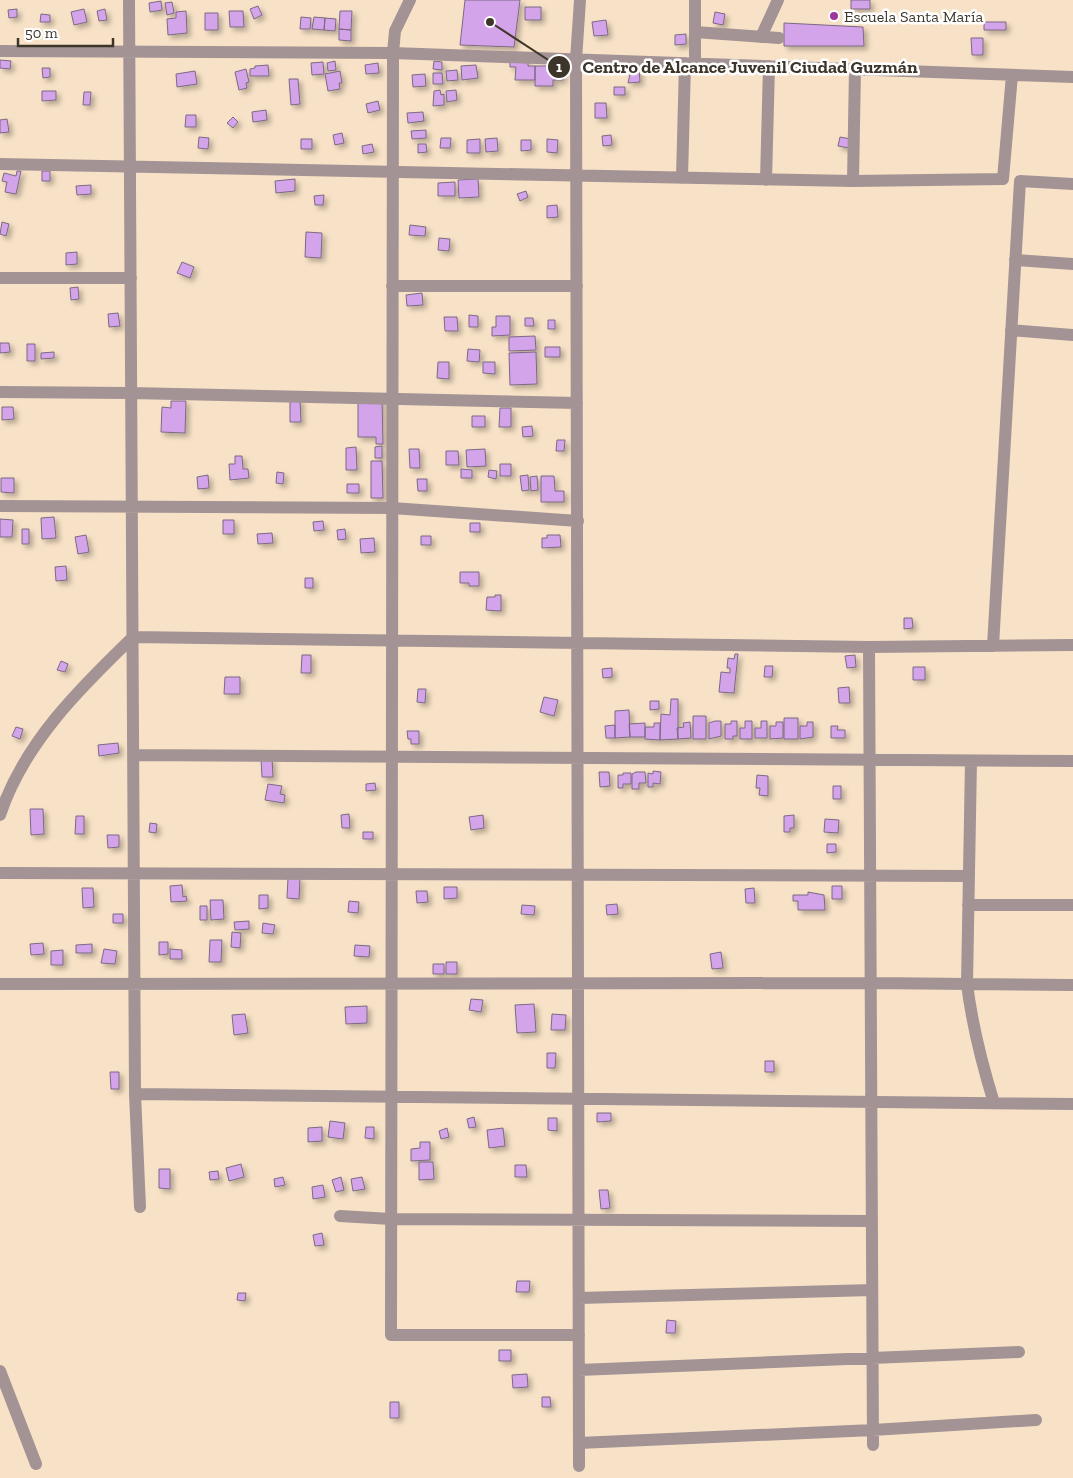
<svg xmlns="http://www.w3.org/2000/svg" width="1073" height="1478" font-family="'Zilla Slab',serif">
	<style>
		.building { fill: #d4a4ea; stroke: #7b6983; filter: url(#shadow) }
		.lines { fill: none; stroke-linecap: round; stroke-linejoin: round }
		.minor { stroke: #a39395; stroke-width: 12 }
		.poi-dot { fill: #9f3799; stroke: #fff; stroke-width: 2 }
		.labels { text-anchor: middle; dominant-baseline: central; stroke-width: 5; stroke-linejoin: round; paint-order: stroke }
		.poi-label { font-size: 16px; fill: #3d352a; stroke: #fff; text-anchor: start }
		.leader { fill: none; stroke: #3d352a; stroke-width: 2 }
		.callout-dot { fill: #3d352a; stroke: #fff; stroke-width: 2 }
		.mark-label { font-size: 15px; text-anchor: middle; font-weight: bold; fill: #fff }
		.callout-label { font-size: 18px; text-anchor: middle; font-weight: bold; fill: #3d352a; stroke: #fff; stroke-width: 5; stroke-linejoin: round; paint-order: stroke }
	</style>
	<defs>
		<filter id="shadow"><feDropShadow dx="3.5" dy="3.5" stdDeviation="2.5" flood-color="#0004"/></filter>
	</defs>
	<rect width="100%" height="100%" fill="#f8e2c7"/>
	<path class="building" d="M465,0H520L514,47L460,45Z
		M851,0H870V9H851Z
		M161,1L162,10L150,12L149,3Z
		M172,2L174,13L167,15L165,3Z
		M258,6L262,15L254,19L250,9Z
		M525,7H541V20H525Z
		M17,9V17L9,18L8,10Z
		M84,9L87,22L74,25L71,12Z
		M105,9L107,20L99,21L97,11Z
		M186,11L187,33L168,35L167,19L176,18V12Z
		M229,11H243L244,27H230Z
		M340,11H352L351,30L339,29Z
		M715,12L725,14L723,25L713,23Z
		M205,13H218V30H205Z
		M41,14L50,15V22H40Z
		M301,17L311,18L310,29H300Z
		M314,17L325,18L324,30L312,29Z
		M325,18L336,19L335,31L324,30Z
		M606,20L608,35L594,36L592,22Z
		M984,22H1006V30H984Z
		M784,23L863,27L864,46H784Z
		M339,29L351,30V41L339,40Z
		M686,34V44L675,45V35Z
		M971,38H983V55H972Z
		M0,60L11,61L10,69L0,68Z
		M510,60L528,61V66H535V80H515L516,67H510Z
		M335,61L336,70L328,71L327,63Z
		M434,61L442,62V70L433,69Z
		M323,62L324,74L312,75L311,63Z
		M378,63L379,73L366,74L365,65Z
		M268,65L269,76H250V69L255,68V66Z
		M476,65L478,78L462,80L461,66Z
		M535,66H563V80H553V86H535Z
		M42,68H50V77L43,78Z
		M639,68L640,82L628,83L631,69Z
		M246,69L249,82L246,83L247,88L239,90L235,72Z
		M457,70L458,80L447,81L446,71Z
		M195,71L197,84L177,87L176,74Z
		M340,71L342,83H339L340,89L328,91L325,74Z
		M433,73H442L443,84H433Z
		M425,74L426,86L413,87L412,75Z
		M289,79H298L300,104L291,105Z
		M614,87H625V95H614Z
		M440,90L441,95L444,94V105L433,106L434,91Z
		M456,90L457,100L447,102L446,91Z
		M42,91H56V100L42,101Z
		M84,92H91L90,105H83Z
		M378,101L380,110L368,113L366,104Z
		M595,103H606L607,118H595Z
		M266,110L267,120L253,122L252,112Z
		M423,112L424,121L408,123L407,113Z
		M186,115H196V127H185Z
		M233,117L238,122L233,128L227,123Z
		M7,119L9,132L0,133V120Z
		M426,130V138L412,139L411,131Z
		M342,133L344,143L335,145L333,135Z
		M611,135L612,145L603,146L602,136Z
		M199,137L209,138L208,149L198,148Z
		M840,137L851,139L849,148L838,146Z
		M441,138H451L450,148H440Z
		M497,138L498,151L486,152L485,139Z
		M301,139H312V149H301Z
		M480,139V153H467V140Z
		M547,139L558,140L557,153L547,152Z
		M521,140H531V150L521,151Z
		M372,144L374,152L363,154L362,146Z
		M418,144H426L427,152L418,153Z
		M17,171H21L16,194L5,192L7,182L2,181L4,173L16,176Z
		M42,171H50V181H42Z
		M295,179V191L276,193L275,181Z
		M478,179L479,197L459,198L458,180Z
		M455,182V196H438V183Z
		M91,185V194L77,195L76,186Z
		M526,191L528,197L520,201L517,194Z
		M324,195L323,205H315L314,196Z
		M557,205L558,217L547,218V206Z
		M2,222L9,224L6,236L0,234Z
		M410,225L426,227L425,236L409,235Z
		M306,232L322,233L321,258L305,257Z
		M439,238L450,239L449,251L438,250Z
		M77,252V264L66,265V253Z
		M182,262L194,267L190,278L177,273Z
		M78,287L79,299L71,300L70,288Z
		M422,293L423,305L407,306L406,295Z
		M118,313L120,326L109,327L108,314Z
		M469,315L478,316V327H469Z
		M496,316H510V335L492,336V327H496Z
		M444,317H457L458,331H445Z
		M525,318H533L534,326H525Z
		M548,320H555V329H548Z
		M535,336L536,350L509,351V337Z
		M0,343H9L10,352L0,353Z
		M27,344H35V361H27Z
		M545,347H560V357H545Z
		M468,349L480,350L479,362L467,361Z
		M54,352V358L41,359V353Z
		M536,352L537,384L510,385L509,353Z
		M438,362H449V379L437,378Z
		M483,362H495V374L483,373Z
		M300,399L301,422H290V400Z
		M382,399L383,444H376V437H358V400Z
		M171,401H186L185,433L161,432L162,407L171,408Z
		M2,407H13L14,419L2,420Z
		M500,408H511V427H499Z
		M472,416H485V427H472Z
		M532,426L533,436L523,437L522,427Z
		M557,440H565L564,451H556Z
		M382,446V458H375V447Z
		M356,447L357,470H346V448Z
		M409,449H419L420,468H410Z
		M485,449L486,466L467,467L466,450Z
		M446,451H458L459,465H446Z
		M235,456H242L243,469H248L249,478L230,480L229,464H235Z
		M371,461H382L383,498H371Z
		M500,464H511V476H500Z
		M461,469L472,470V478H461Z
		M489,470L497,471L496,479L488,477Z
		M277,472L284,473L283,484L276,483Z
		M208,475L209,488L198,489L197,477Z
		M528,475L529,490L522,491L520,476Z
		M537,476L538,490L531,491L530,477Z
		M541,476H554L555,491H564V502H541Z
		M1,478H14V493L1,492Z
		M417,479H427V491H418Z
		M347,484H359V493H347Z
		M54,517L56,538L42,539L41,518Z
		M0,519L13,520L12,537H0Z
		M223,520H234V534H223Z
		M323,521L324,530L314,531L313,522Z
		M470,523H480V532H470Z
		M22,529H29V544H22Z
		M345,529L346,539L338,540L337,530Z
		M272,533L273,543L258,544L257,534Z
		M86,535L89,552L78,554L75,537Z
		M547,535H560L561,547L542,548V538H547Z
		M421,536H431V545H421Z
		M374,538L375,552L361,553L360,539Z
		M66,566L67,580L56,581L55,567Z
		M460,572H479V586H469V583H460Z
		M305,578H313V588H305Z
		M495,595H501V611L486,610L487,597H495Z
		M904,618H912L913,628L904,629Z
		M735,654H738L734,693L719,692L721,672L730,673V668H727L728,658L734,659Z
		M302,655H311V673H301Z
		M855,655L856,667L847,668L845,656Z
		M61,661L68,664L65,672L57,670Z
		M765,666H773L772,677H764Z
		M913,667H925V680H913Z
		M612,668V677L603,678L602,669Z
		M225,677H240V694H224Z
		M849,687L850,703H839L838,688Z
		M418,689H426L425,703L417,702Z
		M544,697L558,700L554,716L540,712Z
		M671,699H678V739L660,740L661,714L670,715Z
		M650,701H659V709L650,710Z
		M629,710L630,737L615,738V711Z
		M693,716H706V739H693Z
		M784,718H798V739H784Z
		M715,721H721V736L709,739V723Z
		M731,721H737V736H733V739H725V724H731Z
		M745,721H752V739H740V728H745Z
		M761,721H767V738H755V728H761Z
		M690,722L691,738L678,739L677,728L684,727L683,723Z
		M776,722H783V738L770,739V726H776Z
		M807,722H813V737L800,739V726H807Z
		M645,723V737H630L629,724Z
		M654,723H660V740L645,739V727H654Z
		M615,725V738H606L605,726Z
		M831,726H838L837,730H845V738H831Z
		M16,727L23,729L20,739L12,736Z
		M407,731H419V744H411V739H408Z
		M118,743L119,753L99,756L98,745Z
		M272,758L273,777H262L261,759Z
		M653,771L661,772L660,784L653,783V787H648V773L653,774Z
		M599,772H609L610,786L600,787Z
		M636,772H645L646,783H639V789H632V774Z
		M623,773H631V784H623V788H618V775H623Z
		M757,775L768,776V796L759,795L760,788H756Z
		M375,783L376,790L366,791V784Z
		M268,784L282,786L280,794L285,795L284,803L265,800Z
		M833,786H841V799H833Z
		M30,809H43L44,834L31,835Z
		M349,814L350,828H342L341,815Z
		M483,815L484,828L471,830L469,817Z
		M794,815V828H790V832H784V816Z
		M76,816H84V834H75Z
		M825,819L839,820L838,833L824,832Z
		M150,823L157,824L156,833L149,832Z
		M363,832H373V839H363Z
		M107,835H119V847L108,848Z
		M827,844H836V852L827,853Z
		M288,878H300L299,899L287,898Z
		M182,885L183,897L186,896L187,901L171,902L170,886Z
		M832,886H842V899H832Z
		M444,887H457V898L444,899Z
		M82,888H93L94,907L83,908Z
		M754,888L755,903H746L745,889Z
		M416,891H427L428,902L417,903Z
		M808,892L824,895L825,910H798V901H793V895H808Z
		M259,895H268V908L259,909Z
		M210,900H223L224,919L211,920Z
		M349,901L359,902L358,913L348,912Z
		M617,904L618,914L607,915L606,905Z
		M522,905L535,906L534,915L521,914Z
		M200,906H207V920H200Z
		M113,914H123V923H113Z
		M249,921V929L235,930L234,922Z
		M263,923L275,925L273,934L262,933Z
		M232,932L241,933L240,948L231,947Z
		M210,940H222L221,962H209Z
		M159,942H168V954L159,955Z
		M43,943L44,954L31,955L30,944Z
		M92,944V953H76V945Z
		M355,945L370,946L369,957L354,956Z
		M104,949L117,951L115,964L101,963Z
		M170,949L182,950V959H170Z
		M63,950V965H51V951Z
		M721,952L723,968L712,969L710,954Z
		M446,962H457V974H446Z
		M433,964H444V974H433Z
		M471,999L483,1000L481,1012L469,1010Z
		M534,1004L536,1032L517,1033L515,1005Z
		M367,1006V1023L346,1024L345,1007Z
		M245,1014L248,1033L234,1035L232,1015Z
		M552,1014L566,1015L565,1030H551Z
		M547,1053H556L555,1068H547Z
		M765,1061H774V1072H765Z
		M110,1072H119V1089H111Z
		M597,1113H611V1121L597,1122Z
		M474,1117L476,1127L469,1128L467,1119Z
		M548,1118H557V1131L548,1130Z
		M330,1121L345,1123L343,1139L328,1137Z
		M322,1127V1141L308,1142V1128Z
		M366,1127H374V1139L365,1138Z
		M447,1128L449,1137L441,1139L439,1131Z
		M503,1128L505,1146L489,1148L487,1130Z
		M420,1142H430V1160L411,1161V1149L420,1148Z
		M419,1162H433L434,1179L419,1180Z
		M241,1164L244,1177L229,1181L226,1168Z
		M515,1165H526L527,1177H515Z
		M159,1169H170V1189L159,1188Z
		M218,1171L219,1179L210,1180L209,1172Z
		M283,1177L285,1185L275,1187L274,1179Z
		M341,1177L344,1190L336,1192L332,1180Z
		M362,1177L365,1189L353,1191L351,1179Z
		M323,1185L325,1197L313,1199L312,1187Z
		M599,1190H608L610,1208L601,1209Z
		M322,1233L324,1245L315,1246L313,1235Z
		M517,1281H530L529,1292H516Z
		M238,1293H246L245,1301L237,1300Z
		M667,1320L676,1321L675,1333H666Z
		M499,1350H511V1361H499Z
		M527,1374L528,1387L513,1388L512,1375Z
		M542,1397H550L551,1407H542Z
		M390,1402H399V1418H390Z"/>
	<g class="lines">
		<path class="minor" d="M129,0L135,1094L140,1207
			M410,0L395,31L393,53L1073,77
			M695,32L779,38
			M761,37L778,0
			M0,51L393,53L391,1335H579
			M695,64V0
			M0,164L853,181L1003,179L1012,75
			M682,178L685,63
			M766,180L769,66
			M853,181L855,69
			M1015,260L1073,264
			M0,278H131
			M392,286H577
			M1011,330L1073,335
			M0,392L131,393L577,403
			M0,506L392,508L578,521
			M993,646L1020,181L1073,184
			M869,647L873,1445
			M133,755L1073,761
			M971,761L967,984C972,1025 982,1064 994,1103
			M0,815C24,743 80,688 133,637L869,647L1073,645
			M0,873L969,876
			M968,905H1073
			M0,984L872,983L1073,985
			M135,1094L1073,1104
			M340,1216L391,1219L872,1221
			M579,1298L872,1290
			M579,1370L1019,1352
			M0,1371L36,1464
			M579,1443L873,1430L1036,1420
			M579,1466L576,60L580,0"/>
	</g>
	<circle class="poi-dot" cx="834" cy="16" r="5"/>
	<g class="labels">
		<g class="poi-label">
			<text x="844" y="16">Escuela Santa María</text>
		</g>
	</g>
	<path class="leader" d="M490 22L559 67"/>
	<g class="callout-dot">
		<circle cx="490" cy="22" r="5"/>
		<circle cx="559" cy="67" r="12"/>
	</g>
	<g class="mark-label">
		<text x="559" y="72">1</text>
	</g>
	<g class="callout-label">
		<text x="750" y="73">Centro de Alcance Juvenil Ciudad Guzmán</text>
	</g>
	<path d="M18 38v8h95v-8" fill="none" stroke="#3d352a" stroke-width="2.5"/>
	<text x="25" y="38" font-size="15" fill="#3d352a" stroke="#ffffff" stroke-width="4" paint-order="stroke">50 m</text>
</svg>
